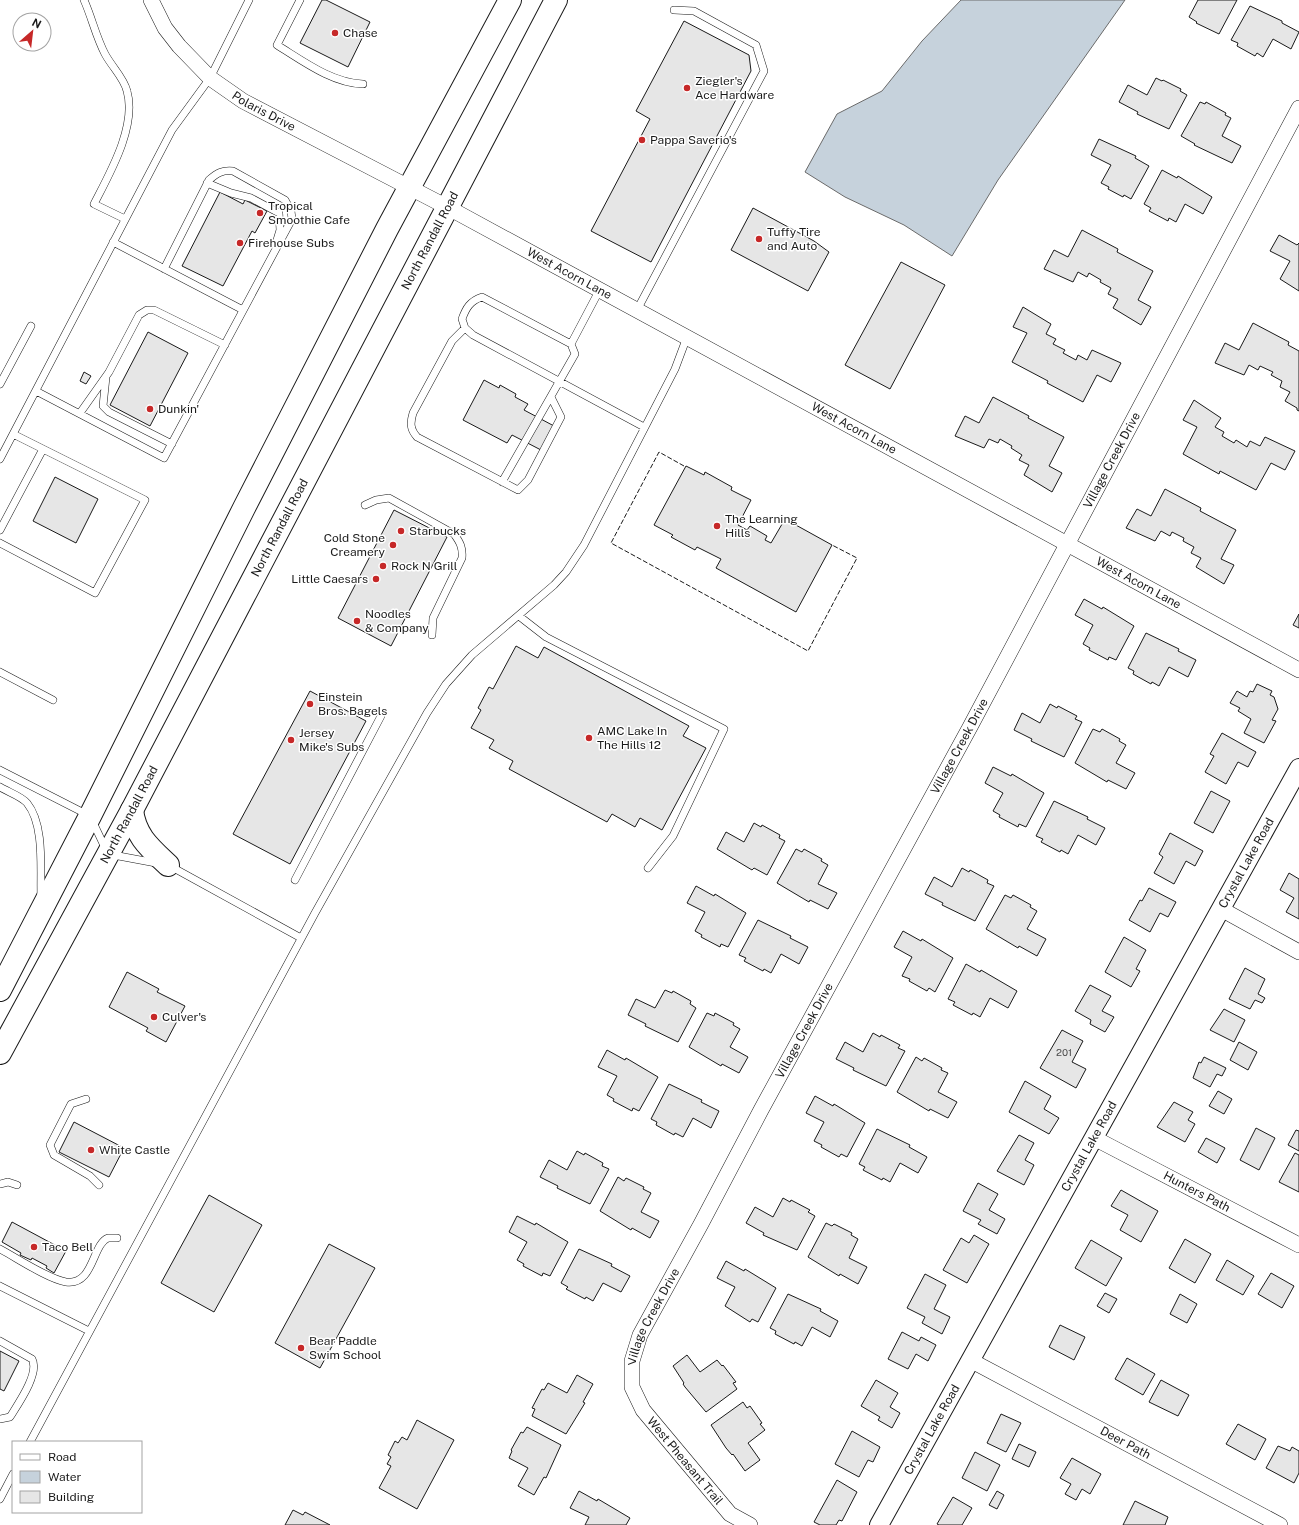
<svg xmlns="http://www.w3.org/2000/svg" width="1299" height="1525" font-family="'Public Sans',sans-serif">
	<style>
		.water { fill: #c6d2dc; stroke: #6a6a6a }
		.building { fill: #e6e6e6; stroke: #1a1a1a }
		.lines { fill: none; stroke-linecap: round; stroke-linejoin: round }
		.service-casing { stroke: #1a1a1a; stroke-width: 8 }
		.minor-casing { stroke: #1a1a1a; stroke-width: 16 }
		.tertiary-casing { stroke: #1a1a1a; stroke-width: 20 }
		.primary-casing { stroke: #1a1a1a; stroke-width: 24 }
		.service { stroke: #fff; stroke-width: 7 }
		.minor { stroke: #fff; stroke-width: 15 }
		.tertiary { stroke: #fff; stroke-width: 18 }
		.primary { stroke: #fff; stroke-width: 22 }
		.fence { stroke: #1a1a1a; stroke-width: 1; stroke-dasharray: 5 2; stroke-linecap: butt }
		.poi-dot { fill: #c62828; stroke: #fff; stroke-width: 1.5 }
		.labels { text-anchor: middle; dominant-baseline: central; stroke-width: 3; stroke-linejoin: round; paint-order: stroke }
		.number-label { font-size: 10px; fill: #4d4d4d }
		.poi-label { font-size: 12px; fill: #1a1a1a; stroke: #fff; text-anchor: start }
		.street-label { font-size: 12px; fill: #1a1a1a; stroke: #fff }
	</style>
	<rect width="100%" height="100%" fill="#fff"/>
	<path class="water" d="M961,0H1125L998,180L952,256L904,225L845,197L805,172L837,114L882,91L922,41Z"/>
	<path class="building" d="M322,0H326L370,22L348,67L300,43Z
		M1198,0H1237L1219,34L1196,23L1197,22L1189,17Z
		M1250,6L1282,21V23L1299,32L1291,49L1273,39L1263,57L1257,53L1255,56L1237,46L1238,43L1231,40Z
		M684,21L749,55L751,71L651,262L591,231L650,119L636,111Z
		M1156,78L1162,81L1163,80L1181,89L1180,91L1187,95L1169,129L1137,114L1138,112L1119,102L1128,85L1147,95Z
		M1200,102L1205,104L1206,102L1226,113L1225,115L1231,118L1222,136L1241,146L1232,163L1194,145L1195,144L1181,136Z
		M1099,139L1136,156L1135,158L1149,166L1131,199L1124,195L1123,197L1108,189L1109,187L1101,183L1111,165L1091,155Z
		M1162,170L1177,178L1178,176L1212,197L1203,214L1185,204L1176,222L1169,218L1168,221L1149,211L1151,208L1144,204Z
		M220,192L243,204L245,200L267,211L255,233L252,231L223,286L182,266Z
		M753,208L814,241L829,252L808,291L731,250Z
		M1082,230L1118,249L1117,252L1153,271L1138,300L1151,307L1141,325L1113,308L1118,299L1108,294L1111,288L1100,282L1101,280L1089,273L1087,277L1078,272L1073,282L1044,269L1054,250L1068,257Z
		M1279,235L1297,245L1299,243V291L1280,279L1290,261L1270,251Z
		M901,262L945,285L890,389L845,365Z
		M1023,307L1051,324L1046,334L1056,339L1053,344L1065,350L1063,353L1076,360L1078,355L1087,360L1092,350L1121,363L1111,382L1097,375L1083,402L1047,383L1048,381L1012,362L1027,333L1013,327Z
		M1253,323L1289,342L1288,345L1299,351V411L1297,410V408L1285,401L1290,392L1280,387L1282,381L1271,375L1273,372L1260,366L1258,370L1249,365L1244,375L1215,363L1225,343L1239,350Z
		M148,332L188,353L150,426L110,405Z
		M84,372L91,376L86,384L80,381Z
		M484,380L499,388L500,385L516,394L515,397L528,404L524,410L554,426L541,450L512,435L507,443L463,420Z
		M993,397L1029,416L1028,418L1064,437L1049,466L1062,473L1052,492L1024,475L1029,465L1019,460L1022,455L1011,448L1012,446L1000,439L998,443L989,439L984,448L955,436L965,416L979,423Z
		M1194,400L1221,418L1215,427L1224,432L1222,436L1234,443L1236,440L1247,447L1250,441L1260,446L1265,437L1295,451L1285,470L1271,463L1256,490L1220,471L1219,474L1183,454L1197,427L1183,420Z
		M686,466L704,475L705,472L732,487L731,490L751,500L738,525L747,530L750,526L767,536L765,540L771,543L785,519L832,545L796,612L716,568L721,559L697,547L695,550L671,537L673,535L654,525Z
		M55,477L98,499L76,543L33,521Z
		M1165,489L1201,508L1200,511L1236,530L1221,559L1234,565L1224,584L1196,567L1201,558L1191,553L1194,547L1183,541L1184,538L1172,532L1170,536L1161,531L1155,541L1126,528L1137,509L1151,516Z
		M394,510L447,537L391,646L338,618Z
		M1084,599L1102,609L1103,607L1134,626L1116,660L1109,657L1108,660L1089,650L1090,648L1083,644L1093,625L1075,615Z
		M1299,614V628L1293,625Z
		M1146,633L1179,649L1178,651L1196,660L1188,677L1169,667L1159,686L1152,682L1151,684L1133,674L1134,671L1128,668Z
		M516,646L538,658L544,647L689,726L683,736L706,748L662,830L640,818L635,827L612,814L607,822L509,769L513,761L489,748L494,740L471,728L481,710L478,708L489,687L493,689Z
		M1257,684L1272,691L1270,695L1274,697L1278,709L1272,720L1276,721L1264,743L1244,733L1251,719L1238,711L1240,708L1230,703L1237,691L1247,697L1250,691L1253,692Z
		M310,691L366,721L290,864L233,834Z
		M1050,704L1057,708L1058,706L1077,716L1075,719L1082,722L1064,757L1031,741L1032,739L1014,730L1022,713L1040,723Z
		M1093,729L1100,732L1102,729L1120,739L1119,741L1126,745L1116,763L1135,773L1126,789L1108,780L1107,782L1075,763Z
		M1222,733L1256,752L1248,767L1238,762L1226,784L1205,772L1214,756L1210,754Z
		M993,767L1011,776L1012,774L1044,793L1026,827L1019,824L1018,827L999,817L1000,815L993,811L1003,793L985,783Z
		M1211,791L1230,801L1213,833L1194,823Z
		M1054,801L1088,817L1087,819L1105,828L1096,845L1078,835L1068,854L1061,850L1060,852L1041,842L1043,839L1036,836Z
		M754,823L761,827L762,825L780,835L779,838L785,841L767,875L754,868L752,870L717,849L726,832L744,842Z
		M1170,833L1203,851L1195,866L1186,861L1174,884L1154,873L1163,857L1159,854Z
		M796,849L802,852L804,849L822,859L821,861L828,865L818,884L837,893L828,909L810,900L809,902L777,883Z
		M962,868L969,872L970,870L988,880L987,883L994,886L975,921L942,905L943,903L925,894L934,877L952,887Z
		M1289,873L1299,879V919L1286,912L1294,898L1280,890Z
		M696,886L714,896L715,894L746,913L728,947L721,944L720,947L701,937L702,935L695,931L705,912L687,903Z
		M1149,888L1176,902L1168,917L1160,913L1150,932L1129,920L1140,900L1142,901Z
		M1005,895L1011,898L1013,895L1031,905L1030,907L1037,911L1027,929L1046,939L1037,956L1019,946L1018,948L986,929Z
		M758,920L791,936L790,938L808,947L799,964L781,954L771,973L764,969L763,971L744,961L746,958L739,955Z
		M903,931L921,941L922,939L953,958L935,992L929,988L927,991L909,981L910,979L902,976L912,957L894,947Z
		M1124,937L1146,950L1136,969L1140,971L1131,987L1105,972Z
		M966,964L980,972L981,970L1017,991L1008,1008L990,998L980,1017L973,1013L972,1015L953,1005L955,1002L948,999Z
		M1245,968L1265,979L1258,994L1265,998L1262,1003L1255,1000L1250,1009L1229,999Z
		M127,972L159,989L157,992L185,1006L166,1042L146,1031L148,1028L109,1007Z
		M1090,985L1111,996L1102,1011L1114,1017L1105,1032L1090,1024L1091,1020L1075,1011Z
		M665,990L672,993L673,991L691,1001L690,1004L696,1008L678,1042L645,1026L646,1024L628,1015L636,999L655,1008Z
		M1224,1009L1245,1020L1234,1042L1210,1030Z
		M707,1013L714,1016L715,1013L734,1023L733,1025L740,1029L730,1047L748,1057L739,1073L722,1064L721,1066L689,1047Z
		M1062,1030L1083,1041L1072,1062L1086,1069L1076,1088L1040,1068Z
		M873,1033L880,1037L881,1035L900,1045L898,1048L905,1051L886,1086L853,1070L854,1068L836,1059L845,1042L863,1052Z
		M1239,1042L1257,1052L1248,1070L1230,1060Z
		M607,1050L625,1060L626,1058L658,1077L639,1111L633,1108L632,1111L613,1101L614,1099L607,1095L617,1076L598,1067Z
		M916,1057L922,1061L924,1058L942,1068L941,1070L948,1073L938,1092L957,1102L948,1118L930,1109L929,1111L897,1092Z
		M1204,1057L1226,1068L1222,1076L1217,1074L1210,1087L1193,1078L1199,1062L1201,1063Z
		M1025,1081L1051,1096L1044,1109L1059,1118L1049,1134L1009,1112Z
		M669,1084L702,1100L701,1102L719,1111L711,1128L693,1118L683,1137L675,1133L674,1135L656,1125L657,1122L651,1119Z
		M1218,1091L1232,1099L1224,1114L1209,1106Z
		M815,1096L833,1106L834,1104L865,1123L847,1157L841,1154L839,1157L821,1147L822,1145L814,1141L824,1122L806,1113Z
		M1174,1102L1193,1112L1188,1120L1195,1124L1185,1142L1157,1127Z
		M74,1122L124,1148L109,1177L59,1152Z
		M1256,1128L1275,1138L1259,1170L1240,1160Z
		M877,1129L910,1145L909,1147L927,1157L918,1173L900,1163L890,1182L883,1178L882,1180L863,1170L865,1167L859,1164Z
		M1296,1130L1299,1131V1151L1288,1145Z
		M1019,1135L1034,1143L1025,1160L1034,1165L1024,1185L997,1171Z
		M1206,1138L1225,1148L1217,1163L1198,1152Z
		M577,1151L584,1155L585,1153L603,1163L602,1166L609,1169L590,1204L557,1188L558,1186L540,1177L549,1160L567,1170Z
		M1295,1153L1299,1155V1192L1279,1182Z
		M618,1177L624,1181L626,1178L644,1187L643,1189L651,1193L641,1212L659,1221L650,1238L632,1228L631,1230L600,1211Z
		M978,1183L998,1194L989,1210L1005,1219L997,1234L978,1224L981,1220L963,1211Z
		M1121,1190L1158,1211L1141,1242L1120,1230L1128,1215L1111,1206Z
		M209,1195L262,1225L214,1312L161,1283Z
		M783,1198L790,1202L791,1200L810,1210L808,1212L815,1216L797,1250L763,1235L764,1233L746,1223L755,1207L773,1217Z
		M517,1216L535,1225L536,1223L568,1242L550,1276L543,1273L542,1276L523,1266L524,1264L517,1260L527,1242L509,1232Z
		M12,1222L66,1251L54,1273L46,1268L47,1266L32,1258L31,1260L20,1255L21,1253L2,1242Z
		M826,1223L832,1226L834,1224L852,1233L851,1235L858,1239L849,1258L867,1267L858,1284L840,1274L839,1276L808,1257Z
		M974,1235L989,1244L967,1283L943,1270L961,1238L969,1243Z
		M1185,1239L1211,1254L1195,1283L1169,1268Z
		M1091,1240L1122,1258L1106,1286L1075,1268Z
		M329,1244L375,1268L320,1368L275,1343Z
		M579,1249L612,1264L611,1266L630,1276L621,1292L603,1283L593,1301L586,1297L585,1299L566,1289L568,1287L561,1283Z
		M1227,1260L1254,1276L1243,1295L1216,1280Z
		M726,1261L744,1271L745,1269L776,1288L758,1322L752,1319L750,1322L725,1306L735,1287L717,1278Z
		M1271,1273L1294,1286L1282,1308L1258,1294Z
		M925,1274L946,1285L934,1309L950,1317L942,1334L922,1323L925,1317L907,1308Z
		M1105,1293L1117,1299L1109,1313L1097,1306Z
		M788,1294L821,1309L820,1311L838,1321L830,1337L812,1327L802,1346L795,1342L794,1344L775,1334L776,1331L770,1328Z
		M1180,1294L1197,1304L1187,1323L1170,1314Z
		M1060,1325L1085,1337L1074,1360L1049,1347Z
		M902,1332L919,1341L921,1337L936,1345L928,1361L916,1354L908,1369L888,1359Z
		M0,1351L19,1361L4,1391L0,1389Z
		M687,1355L700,1372L717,1360L722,1366L723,1365L736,1382L733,1383L737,1389L706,1412L685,1387L683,1384L684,1383L673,1366Z
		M1127,1358L1155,1374L1143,1395L1115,1379Z
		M577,1375L593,1384L583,1402L585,1403L566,1434L532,1416L535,1409L532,1408L542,1389L544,1390L548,1383L567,1393Z
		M876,1380L898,1393L890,1407L900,1413L892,1428L878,1420L880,1417L861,1406Z
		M1161,1380L1189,1395L1178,1416L1149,1402Z
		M743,1402L747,1408L750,1406L762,1423L760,1424L765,1430L748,1443L760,1460L745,1471L733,1454L732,1455L726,1448L711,1425Z
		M1001,1414L1021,1423L1006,1452L987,1443Z
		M417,1420L454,1440L417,1509L379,1488L391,1466L387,1464L391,1457L388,1455L395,1441L398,1443L402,1437L407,1440Z
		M1238,1424L1266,1439L1255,1460L1226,1444Z
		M527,1427L561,1445L546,1478L544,1477L534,1495L518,1486L528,1468L509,1458L512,1451L511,1450L521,1432L523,1433Z
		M852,1431L880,1447L873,1462L868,1460L859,1477L835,1464Z
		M1019,1444L1036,1452L1029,1467L1012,1459Z
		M1278,1446L1290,1451L1292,1447L1299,1451V1473L1294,1483L1266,1468Z
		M975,1452L1000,1465L987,1491L962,1478Z
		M1072,1458L1101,1474L1090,1494L1082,1489L1076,1500L1065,1494L1071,1484L1060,1478Z
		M837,1480L857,1492L842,1521L839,1520L836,1525H820L814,1522Z
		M579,1491L597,1501L598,1499L630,1518L626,1525H585L589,1517L570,1508Z
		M997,1491L1004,1495L997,1509L989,1505Z
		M953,1497L972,1508L962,1525H939L937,1524Z
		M1135,1501L1168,1517L1165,1525H1123Z
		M293,1510L303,1515L305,1512L330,1525H285Z"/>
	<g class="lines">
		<defs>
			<path id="service" d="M84,0C92,18 96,37 105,54C112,67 124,78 127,91C137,126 110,173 94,204L125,219
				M300,0L277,45C303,61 332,83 363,84
				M207,183L231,193L251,198L279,213L280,230L277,240
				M113,242L243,310
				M599,291L571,344L482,297C470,301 466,308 462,319L465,328L473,335L644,427
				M637,310L764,71L756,45L694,11L674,10
				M465,328L452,341L413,413C410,423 410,429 417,437L518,490L528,480L561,417L551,397
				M106,377L103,406L109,412L172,444
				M0,384L31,326
				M36,391L164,458L292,219L291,211L285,200L233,171C222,170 217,173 209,180L164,269
				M80,413L109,372L139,315L147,310H154L225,345
				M0,459L172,130L210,78L249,0
				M502,482L575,354L571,344
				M365,505L376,500L389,498L454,534C460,542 463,548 462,558L433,618L432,635
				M0,530L43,449
				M0,543L95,593L145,500L13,434
				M519,616L546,637L724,729L673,836L648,868
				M0,672L53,700
				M0,770L90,816L108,854L156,863
				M0,787C8,792 21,796 27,803C45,825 40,870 41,897
				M170,866L301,938
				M295,880L381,716
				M86,1099L71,1104L50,1145L54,1155L90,1176L99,1185
				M0,1184L8,1182L17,1185
				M0,1249C17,1258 48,1279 66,1282C94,1286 92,1244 108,1238C110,1238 114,1238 117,1238
				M0,1286L89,1331
				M0,1341L32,1359C40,1373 18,1404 10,1417L0,1419
				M30,1442L315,913L427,713L446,684L472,655L554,585L566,572L584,545L675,369L687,337
				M0,1499L13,1474"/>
			<g id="minor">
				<path id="s1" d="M151,0L165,28L179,46L210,78L243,101L447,207L1299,670"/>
				<path d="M1221,909L1299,952"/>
				<path id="s2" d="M1094,1138L1299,1245"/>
				<path id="s3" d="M970,1360L1280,1525"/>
				<path id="s4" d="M750,1525L730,1514L643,1410L632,1387V1361L640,1335L701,1224L761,1110L970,727L1299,108"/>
			</g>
			<g id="tertiary">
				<path id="s5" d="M879,1525L1299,768"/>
			</g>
			<g id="primary">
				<path d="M132,810C135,836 150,848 168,865"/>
				<path d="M0,990L90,816L244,508L387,229L510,0"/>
				<path id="s6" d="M0,1053L132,810L556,0"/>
			</g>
		</defs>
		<use href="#service" class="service-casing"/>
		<use href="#minor" class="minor-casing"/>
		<use href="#tertiary" class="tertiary-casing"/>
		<use href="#primary" class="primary-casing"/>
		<use href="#service" class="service"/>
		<use href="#minor" class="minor"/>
		<use href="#tertiary" class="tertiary"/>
		<use href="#primary" class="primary"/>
		<path class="fence" d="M684,466L659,452L611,543L808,651L857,558L832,545"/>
	</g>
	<g class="poi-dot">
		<circle cx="335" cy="33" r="4"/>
		<circle cx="687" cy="88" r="4"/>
		<circle cx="642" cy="140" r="4"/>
		<circle cx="260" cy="213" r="4"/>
		<circle cx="759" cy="239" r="4"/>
		<circle cx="240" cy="243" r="4"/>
		<circle cx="150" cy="409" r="4"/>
		<circle cx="717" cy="526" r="4"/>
		<circle cx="401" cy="531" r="4"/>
		<circle cx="393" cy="545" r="4"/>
		<circle cx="383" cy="566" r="4"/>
		<circle cx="376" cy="579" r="4"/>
		<circle cx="357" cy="621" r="4"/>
		<circle cx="310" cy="704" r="4"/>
		<circle cx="589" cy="738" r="4"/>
		<circle cx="291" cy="740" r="4"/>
		<circle cx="154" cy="1017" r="4"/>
		<circle cx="91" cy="1150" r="4"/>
		<circle cx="34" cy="1247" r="4"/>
		<circle cx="301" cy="1348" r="4"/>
	</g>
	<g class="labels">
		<g class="number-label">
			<text x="1064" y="1052">201</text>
		</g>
		<g class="poi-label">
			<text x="343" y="33">Chase</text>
			<text x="695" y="81">Ziegler's<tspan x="695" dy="14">Ace Hardware</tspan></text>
			<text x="650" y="140">Pappa Saverio's</text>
			<text x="268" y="206">Tropical<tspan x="268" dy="14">Smoothie Cafe</tspan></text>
			<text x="767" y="232">Tuffy Tire<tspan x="767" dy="14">and Auto</tspan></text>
			<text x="248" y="243">Firehouse Subs</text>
			<text x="158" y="409">Dunkin'</text>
			<text x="725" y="519">The Learning<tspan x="725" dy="14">Hills</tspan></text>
			<text x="409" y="531">Starbucks</text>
			<text x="385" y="538" text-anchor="end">Cold Stone<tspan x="385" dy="14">Creamery</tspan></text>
			<text x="391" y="566">Rock N Grill</text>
			<text x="368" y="579" text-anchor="end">Little Caesars</text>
			<text x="365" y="614">Noodles<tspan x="365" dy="14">&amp; Company</tspan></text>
			<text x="318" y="697">Einstein<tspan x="318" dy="14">Bros. Bagels</tspan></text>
			<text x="597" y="731">AMC Lake In<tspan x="597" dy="14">The Hills 12</tspan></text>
			<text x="299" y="733">Jersey<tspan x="299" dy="14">Mike's Subs</tspan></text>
			<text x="162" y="1017">Culver's</text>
			<text x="99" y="1150">White Castle</text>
			<text x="42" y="1247">Taco Bell</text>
			<text x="309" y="1341">Bear Paddle<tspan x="309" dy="14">Swim School</tspan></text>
		</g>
		<g class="street-label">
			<text stroke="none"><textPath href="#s1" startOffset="162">Polaris Drive</textPath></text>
			<text stroke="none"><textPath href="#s6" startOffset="919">North Randall Road</textPath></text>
			<text stroke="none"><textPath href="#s1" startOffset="508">West Acorn Lane</textPath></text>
			<text stroke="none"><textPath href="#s1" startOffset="832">West Acorn Lane</textPath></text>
			<text stroke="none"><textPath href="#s4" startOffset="1231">Village Creek Drive</textPath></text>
			<text stroke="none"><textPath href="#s6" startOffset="595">North Randall Road</textPath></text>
			<text stroke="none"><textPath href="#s1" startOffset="1156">West Acorn Lane</textPath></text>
			<text stroke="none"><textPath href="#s4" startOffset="907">Village Creek Drive</textPath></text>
			<text stroke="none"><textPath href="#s6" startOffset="271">North Randall Road</textPath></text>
			<text stroke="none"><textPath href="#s5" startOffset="757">Crystal Lake Road</textPath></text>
			<text stroke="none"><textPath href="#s4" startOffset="583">Village Creek Drive</textPath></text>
			<text stroke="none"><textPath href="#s5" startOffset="433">Crystal Lake Road</textPath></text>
			<text stroke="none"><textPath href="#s2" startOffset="116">Hunters Path</textPath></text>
			<text stroke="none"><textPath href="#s4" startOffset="259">Village Creek Drive</textPath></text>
			<text stroke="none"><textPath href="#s5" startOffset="109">Crystal Lake Road</textPath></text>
			<text stroke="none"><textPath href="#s3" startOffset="176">Deer Path</textPath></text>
			<text transform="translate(685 1461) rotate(50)">West Pheasant Trail</text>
		</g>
	</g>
	<rect x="12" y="1441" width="130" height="72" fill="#ffffff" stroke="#a3a3a3"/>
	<rect x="20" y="1454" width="20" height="6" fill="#ffffff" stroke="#a3a3a3"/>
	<text x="48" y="1461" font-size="12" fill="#1a1a1a">Road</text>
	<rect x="20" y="1471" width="20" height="12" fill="#c6d2dc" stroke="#a3a3a3"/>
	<text x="48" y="1481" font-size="12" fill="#1a1a1a">Water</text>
	<rect x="20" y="1491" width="20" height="12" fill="#e6e6e6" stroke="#a3a3a3"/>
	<text x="48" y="1501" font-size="12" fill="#1a1a1a">Building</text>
	<g transform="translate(32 32) rotate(28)"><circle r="19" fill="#ffffff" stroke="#a3a3a3"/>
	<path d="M0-3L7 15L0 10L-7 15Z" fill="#c62828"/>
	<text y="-6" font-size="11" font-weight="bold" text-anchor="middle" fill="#1a1a1a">N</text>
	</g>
</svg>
